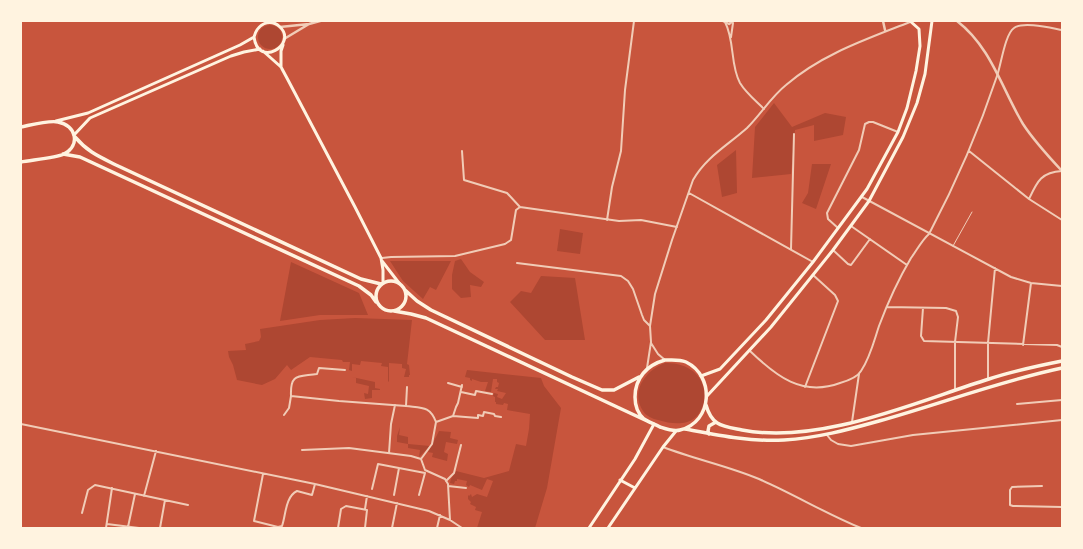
<svg xmlns="http://www.w3.org/2000/svg" width="1083" height="549" font-family="'Fira Sans Condensed',sans-serif">
	<style>
		.green { fill: #ae4732 }
		.lines { fill: none; stroke-linecap: round; stroke-linejoin: round }
		.service { stroke: #f1ccb7; stroke-width: 1 }
		.minor { stroke: #f1ccb7; stroke-width: 2 }
		.tertiary { stroke: #f1ccb7; stroke-width: 2.5 }
		.secondary { stroke: #fff3e0; stroke-width: 3 }
		.primary { stroke: #fff3e0; stroke-width: 3 }
		.trunk { stroke: #fff3e0; stroke-width: 3.5 }
	</style>
	<rect width="100%" height="100%" fill="#c8553d"/>
	<path class="green" d="M258 37a12 12 0 1 1 24 0a12 12 0 1 1-24 0Z
		M774,103L792,127L825,113L846,117L843,135L814,141V125L795,130L791,174L752,178L755,127Z
		M736,150L737,193L722,197L717,165Z
		M812,164H831L816,209L802,203L808,193Z
		M560,229L583,233L580,254L557,251Z
		M461,259L470,272L484,282L481,287L470,285L471,297L461,298L452,289V275L455,261Z
		M390,261H451L436,290L430,287L423,299L403,281Z
		M291,262L359,293L368,315H320L280,321Z
		M541,276L575,278L585,340H545L510,302L521,291L531,293Z
		M355,318L412,320L407,364L409,365L410,375H409V377H404L406,369L402,368V364L389,363V382L388,381V367L381,366L382,363L361,361L360,365L352,364V371L349,370L350,362H343L342,360L310,357L291,370L287,365L275,379L262,385L237,380L233,365L229,357L228,351L246,350L245,344L259,341L261,337L260,329L320,320Z
		M665,363C687,362 708,376 704,401C699,426 678,426 658,420C653,419 646,416 643,411C630,391 646,370 665,363Z
		M467,370L541,378L544,386L561,408L547,488L535,528H477L482,512L475,510L476,507L470,504L471,502L468,499V495L469,496L471,494L472,497L477,494L487,497L493,481L487,479L482,490L470,485L469,487L466,485L467,481L457,479V481H455L454,484L450,483L451,479L456,471L484,478L509,471L516,444L526,446L529,429L530,414L507,410L508,404L504,403L503,405L496,404V402H495V397L493,396L494,393L498,394L497,397L502,399L506,393L497,391L498,389H495L496,387H498L499,383L497,382V379H493L491,392L485,391L488,382H481L472,379V381L470,380V378L465,377Z
		M352,377L375,382V388L380,389V390H372V398L365,399L364,393L368,394L369,386L356,383V378Z
		M400,427L399,435L408,437V444L430,446L419,457L420,450L408,448V444L397,442V436Z
		M439,431L451,432L450,438L458,440L457,444L446,442L444,452L448,454L447,461L432,457L433,453L428,452L434,441Z"/>
	<g class="lines">
		<path class="service" d="M953,246L972,212"/>
		<path class="minor" d="M725,22C735,41 730,65 740,83C746,93 756,101 764,109
			M731,37L733,23
			M462,151L464,180L507,193L520,207
			M969,151L1029,199L1062,220
			M689,193L813,262
			M862,197L1011,277L1031,283L1062,286
			M1029,199C1037,182 1041,172 1062,171
			M607,220L612,187L621,151L625,90L634,21
			M851,226L907,265
			M838,228L828,219L827,213L859,150L865,124L869,122H873L898,132
			M791,249L794,134
			M833,250L848,264L851,265L870,239
			M382,258L391,257L455,256L505,244L511,240L516,210L520,207L619,221L641,220L677,227
			M517,263L621,276L628,281L633,289L642,315L644,320L650,326
			M887,307L946,308L956,311L958,317L955,342V390
			M923,308L921,336L924,341L1057,345L1062,347
			M651,343L658,354L665,360
			M1023,345L1031,283
			M750,351C776,376 802,397 840,383C847,381 857,378 861,371C870,358 874,341 879,326C888,302 898,280 911,258C917,250 922,240 929,234C956,183 979,130 997,76C1001,65 1005,34 1014,28C1023,21 1051,28 1062,30
			M647,368L651,342L650,326L655,294L672,240L693,180C706,157 728,145 747,128C761,114 771,97 786,85C822,54 867,39 910,22
			M345,370L319,368L317,374C298,377 290,373 291,396L339,401L406,406
			M988,379V343L995,268
			M448,383L462,387
			M407,387L406,406C422,408 430,406 436,422
			M805,387L838,301L835,295L813,275
			M461,392L475,395L476,391L492,394
			M1017,404L1062,400
			M284,415L289,408L291,396
			M453,416L456,407L458,403L462,385
			M852,422L859,374
			M21,424L315,484L429,511L450,520L462,528
			M827,435L831,440L838,444L851,446L913,435L1062,420
			M663,447C694,459 728,466 759,479C794,494 826,514 861,528
			M302,450L349,448L411,456L421,459L425,470L445,479L448,484L450,520
			M389,453L391,424L395,405
			M421,459L432,444L436,422L453,416L478,418V415L483,416L484,412L494,414L495,416L501,417
			M263,474L254,521L278,527L282,526C286,515 285,497 297,491L312,495L315,484
			M446,481L454,473L461,445
			M448,486L466,488
			M1042,486L1012,487L1010,490V505L1013,506L1062,507
			M372,489L378,464L425,473
			M394,495L399,468
			M419,495L425,473
			M144,496L156,451
			M365,509L367,496
			M82,513L88,490L95,485L188,505
			M107,524L139,528
			M128,527L135,494
			M106,528L112,488
			M160,528L165,500
			M338,528L341,509L346,506L367,510L365,528
			M392,528L397,503
			M437,528L440,515"/>
		<path class="tertiary" d="M723,21L729,24L733,21
			M883,21L885,30
			M957,21C991,47 1002,89 1023,124C1034,141 1048,156 1062,171
			M280,27L309,24L320,21
			M284,39L309,24"/>
		<path class="secondary" d="M263,51L281,67L288,80L355,207L381,258L383,270V283
			M281,67V51L283,45
			M56,121L88,113L240,45L254,37C257,25 269,17 280,27C298,44 258,69 254,37
			M74,135L90,118L231,56L244,52L260,49
			M382,261L399,283
			M620,480L635,488
			M589,528L635,459L654,424
			M608,528L663,447L676,431"/>
		<path class="primary" d="M701,376L720,369L766,320L813,262L867,189L898,132L907,108L916,71L920,46L919,29L910,21
			M707,396L771,327L833,250L869,201L903,137L917,103L925,74L932,21"/>
		<path class="trunk" d="M21,127C31,125 49,120 58,122C76,125 81,145 64,154C56,158 31,160 21,162
			M75,137C88,152 98,156 116,165L361,279L381,284
			M63,154L80,157L359,286L371,295L376,302
			M376 296a15 15 0 1 1 30 0a15 15 0 1 1-30 0Z
			M405,290L417,301L431,310L572,377L602,390H614L639,377
			M394,311L411,314L426,318L645,420
			M665,360C672,360 679,359 686,362C715,376 713,422 680,430C674,432 666,429 660,427C655,424 648,422 644,419C637,413 635,405 635,397C635,378 647,365 665,360Z
			M706,405C712,426 722,426 742,430C820,445 915,402 989,379C1013,371 1037,366 1062,361
			M685,429C717,435 750,442 784,440C817,438 847,430 879,421C940,404 1000,381 1062,368
			M709,434L708,431L709,426L716,422"/>
	</g>
	<rect width="1083" height="549" fill="none" stroke="#fff3e0" stroke-width="44"/>
</svg>
